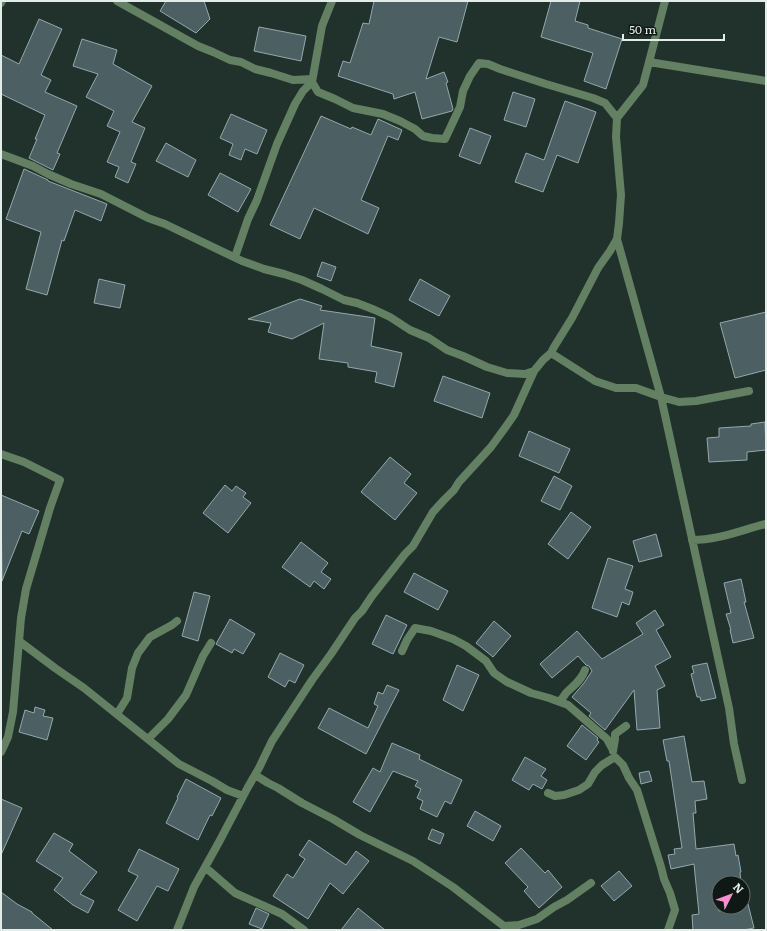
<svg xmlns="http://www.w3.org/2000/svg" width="767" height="931" font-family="Literata,serif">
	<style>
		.building { fill: #4c5f63; stroke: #94a9ad }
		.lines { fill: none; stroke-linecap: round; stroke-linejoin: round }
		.street { stroke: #638062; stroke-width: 8 }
	</style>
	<rect width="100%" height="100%" fill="#21322d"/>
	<path class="building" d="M166,1H204L210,19L196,33L160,11Z
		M374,1H468L457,42L439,37L426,79L444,72L448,82L446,83L453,109L452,111L422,119L415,92L394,99L393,94L338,76L343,61L350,63L363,23L369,24Z
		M551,1H580L575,21L588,25V28L622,39L606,89L584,81L593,53L541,37Z
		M39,19L62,29L41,75L51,80L45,92L77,106L57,153L60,154L53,170L29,158L37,139H35L45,115L1,94V55L19,64Z
		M259,27L306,36L301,61L254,51Z
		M82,39L117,50L113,64L152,86L132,122L145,128L131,162L136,164L128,183L115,177L119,167L107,162L120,132L107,126L114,111L86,97L98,74L73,66Z
		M513,92L535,99L526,127L504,120Z
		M565,101L596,112L578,163L557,155L543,192L515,182L526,153L544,160Z
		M231,114L267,130L257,154L245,149L241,160L229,155L233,144L220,138Z
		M321,116L351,129L352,127L371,135L378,119L402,130L398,140L388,136L361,200L379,208L368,234L314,208L300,239L270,225Z
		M470,128L491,136L480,164L459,156Z
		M166,143L196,160L188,177L156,161Z
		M24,169L48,180V181L107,204L101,221L75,210L64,241L62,240L47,295L26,289L41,232L6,219Z
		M220,173L251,189L238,212L208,195Z
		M322,262L336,267L331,281L317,276Z
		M99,279L125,285L120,308L94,303Z
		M420,279L450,296L439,316L409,300Z
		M300,299L322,306L320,310L375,318L371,346L402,353L394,387L375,382L377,372L348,367V363L319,359L324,323L292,339L268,332L271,323L248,319Z
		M766,312V370L735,378L720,323Z
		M443,376L490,393L482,418L434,401Z
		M765,422L766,450L747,452V460L709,462L707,438L719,437V428L751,426V424Z
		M529,431L570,449L559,473L519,456Z
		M390,457L411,474L404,483L417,493L395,520L361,492Z
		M554,476L572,486L560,510L541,501Z
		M225,485L232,491L236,486L246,493L243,497L251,503L228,533L203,513Z
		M1,495L39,511L29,534L22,531L2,581Z
		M571,512L591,527L568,559L548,544Z
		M656,534L662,556L639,562L633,541Z
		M301,542L328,563L321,572L331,579L324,589L314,581L310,587L282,567Z
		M608,558L633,566L625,589L633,592L629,605L622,602L617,617L592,608Z
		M414,573L448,591L438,610L404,592Z
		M741,579L746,602H744L754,638L733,643L730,630H731L726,614L731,613L724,583Z
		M194,592L210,596L198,641L182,636Z
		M655,610L664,625L656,630L671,657L655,666L665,686L657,690L660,728L637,730L634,690L605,730L589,716L591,713L572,697L584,683L592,671L589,666L586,665L578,656L552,678L540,664L577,631L602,659L643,634L636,623Z
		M386,615L407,625L393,654L372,644Z
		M230,619L255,634L243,654L234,649L232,653L216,644Z
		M494,621L511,636L493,657L476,643Z
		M280,653L304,665L295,683L289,680L285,687L268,677Z
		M707,663L716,698L701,701L700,697H697L691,674L694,673L692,666Z
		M457,665L479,675L463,711L443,700Z
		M387,685L399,690L366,754L318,728L329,708L368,728L378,706L374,704L378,692L383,694Z
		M35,707L45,710L43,716L53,718L47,740L19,732L25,710L34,713Z
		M582,725L598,738L597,740L599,742L586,760L567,746Z
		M684,736L692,782L704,781L707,799L695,801L696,813H693L696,849L734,844L736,856L738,855L741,872H740L741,883H719V911L736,907H743V905L748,904L754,928L743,930H693L692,915L699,914L694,864L671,869L668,855L675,854L674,849L682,848L669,761H667L663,740Z
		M392,743L420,755L419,759L462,780L451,804L445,801L437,817L420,809L423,801L417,798L421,789L415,786L418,781L393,771L370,812L353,802L373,768L380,772Z
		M525,757L546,769L541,776L547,780L542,789L533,784L529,790L512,780Z
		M649,771L652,781L641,784L639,773Z
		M186,779L221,798L212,816L210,815L198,840L166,823L178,798L177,797Z
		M1,799L22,808L1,855Z
		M475,811L501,826L493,841L467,826Z
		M432,829L444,834L440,844L428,839Z
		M54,833L73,844L69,851L97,872L80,894L94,901L88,913L73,905L54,890L63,878L36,861Z
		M309,840L346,865L356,851L369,861L343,894L330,883L308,919L273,896L287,874L293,878L305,859L299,855Z
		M521,848L545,873L548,870L562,887L539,908L524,891L528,887L505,863Z
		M139,849L179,869L168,891L157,886L137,921L118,910L138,876L128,871Z
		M619,871L632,886L614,901L601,886Z
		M1,892L17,904L32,912V913L53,930H1Z
		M256,908L269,914L262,929L249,924Z
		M358,908L385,930H341Z"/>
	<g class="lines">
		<path class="street" d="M117,1L198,46L213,52L230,60L241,62L255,69L271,73L293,80L312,79
			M1,3L2,1
			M649,62L766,81
			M617,118L643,85L665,1
			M1,154L33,166L48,174L71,184L101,194L148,218L165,224L242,261L264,269L284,274L302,280L322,289L344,300L357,303L375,310L390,317L410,330L429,338L447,350L463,356L487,367L507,373L525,374L534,371L543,360L551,353L554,347L572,318L598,268L610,251L617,239L619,223L621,195L616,137L617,118L605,103L593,98L546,84L500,69L488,64L479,63L470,76L463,91L460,107L445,139L432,138L423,136L415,129L400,121L383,114L353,108L335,99L318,92L312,82
			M617,239L661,397L729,708L734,744L742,780
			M235,257L248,219L257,200L277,144L295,104L303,91L312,82L322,26L332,1
			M551,353L595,381L616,388H636L661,397L679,402L696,401L749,391
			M1,454L24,462L60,480L50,508L26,589L21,618L13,712L8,737L1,752
			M692,540C719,540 741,530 766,524
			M19,641L55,668L84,688L179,764L212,781L227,790L243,796
			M402,651L407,640L415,628L431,631L453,639L466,646L486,661L494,673L507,682L531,693L549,698L568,705L607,739L613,750
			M560,701C562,699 564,696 566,693C573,686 582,680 585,670
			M117,714L127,698L132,668L138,653L150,637L172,625L177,621
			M148,739L168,719L186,695L203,656L211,643
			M613,751L615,739V734L626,726
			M255,775L268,783L278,788L302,803L333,819L360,835L413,861L453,887L509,930
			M548,793L555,796L564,795L579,790L588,784L595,772L602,765L615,757L623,765L629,778L637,790L661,867L664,879L670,893L675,910L668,930
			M205,867L235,893L282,914L304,930
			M504,926L519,925L537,919L554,907L567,900L591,883
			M177,930L194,887L219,842L248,787L259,768L272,741L312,680L331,654L355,618L362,611L372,596L405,554L413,546L433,512L444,500L454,490L459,482L491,447L507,425L514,415L534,371"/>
	</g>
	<rect width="767" height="931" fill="none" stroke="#e2ece9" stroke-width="4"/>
	<g transform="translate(731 895) rotate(48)"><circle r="19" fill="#101816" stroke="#646d6a"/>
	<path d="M0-3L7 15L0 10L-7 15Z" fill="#f790cd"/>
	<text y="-6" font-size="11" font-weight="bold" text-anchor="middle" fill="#e2ece9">N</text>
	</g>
	<path d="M623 34v6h101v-6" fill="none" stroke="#e2ece9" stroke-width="2"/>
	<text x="629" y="34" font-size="12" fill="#e2ece9" stroke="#101816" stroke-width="3" paint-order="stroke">50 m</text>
</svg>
